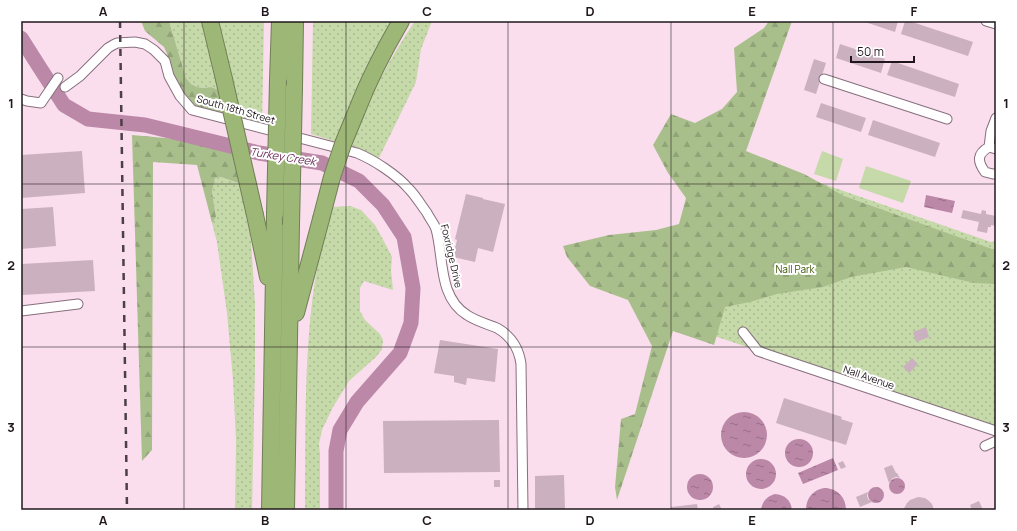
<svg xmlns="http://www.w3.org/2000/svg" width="1017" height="531" font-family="Manrope,sans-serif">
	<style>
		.green { fill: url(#green-dots) }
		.forest { fill: url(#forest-firs) }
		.pitch { fill: #c5d9a9 }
		.water { fill: url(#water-ripples) }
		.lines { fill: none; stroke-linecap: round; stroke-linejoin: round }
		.river { stroke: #bb88a7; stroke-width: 15 }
		.building { fill: #cbb0c0 }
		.street-casing { stroke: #876f7d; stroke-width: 11 }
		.highway-casing { stroke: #717f57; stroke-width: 18 }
		.street { stroke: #fff; stroke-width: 9 }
		.highway { stroke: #9db776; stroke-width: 16 }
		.rail { stroke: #4c3f47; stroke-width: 2.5; stroke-dasharray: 7 7; stroke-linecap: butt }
		.highway-bridge-casing { stroke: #717f57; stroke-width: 18; stroke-linecap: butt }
		.highway-bridge { stroke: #9db776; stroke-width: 16 }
		.grid { fill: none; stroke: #20171d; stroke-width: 1; stroke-opacity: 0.55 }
		.labels { text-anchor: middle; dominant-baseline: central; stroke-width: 4; stroke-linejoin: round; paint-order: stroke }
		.street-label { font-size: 10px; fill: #20171d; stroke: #fff }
		.park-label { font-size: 10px; fill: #3e5606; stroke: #fff }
		.water-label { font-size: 11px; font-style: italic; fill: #6f305a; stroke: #fff }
		.neatline { fill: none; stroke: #20171d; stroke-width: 1.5 }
		.grid-label { font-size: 13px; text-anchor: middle; font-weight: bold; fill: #20171d }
	</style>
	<defs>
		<pattern id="green-dots" width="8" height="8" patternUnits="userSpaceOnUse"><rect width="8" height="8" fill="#c5d9a9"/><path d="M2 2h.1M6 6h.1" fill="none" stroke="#a9ba91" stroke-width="1.8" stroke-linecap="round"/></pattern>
		<pattern id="forest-firs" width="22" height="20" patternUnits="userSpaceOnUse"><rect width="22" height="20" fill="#a9bf8b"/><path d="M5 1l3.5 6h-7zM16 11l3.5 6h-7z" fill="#91a378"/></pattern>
		<pattern id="water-ripples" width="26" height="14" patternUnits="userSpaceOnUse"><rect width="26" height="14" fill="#bb88a7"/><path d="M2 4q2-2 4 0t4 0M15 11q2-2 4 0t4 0" fill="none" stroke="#986e87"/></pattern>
	</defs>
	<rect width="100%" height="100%" fill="#fadeee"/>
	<path class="green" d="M169,21H202L219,90L211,87L203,88L197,87L191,84L186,78Z
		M216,21H264L262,124L239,118Z
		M313,21H393L337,142L311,134Z
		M415,21H432L421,49L416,82L378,160L350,146C366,102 389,60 415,21Z
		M740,155L991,242L996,241V431L682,325Z
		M221,177L241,184L251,241L253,272L255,304V367L252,510H235L236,440L233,380L227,313L217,242L212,223L216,217L212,192L215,178Z
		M350,206L361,210L375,225L387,247L392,257L391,270L393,290L364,281L360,288V311L365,320L380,334L383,340L382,349L377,356L349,381L333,407L322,430L319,444L320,454V510H305C306,429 303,343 318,263C321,244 327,225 332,207Z"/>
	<path class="forest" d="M141,21H169L186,78L191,84L197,87L203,88L211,87L219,90L224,114L199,108L187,100L174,78L170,66L167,54L164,47L145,31Z
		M769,21H792L746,151L804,174L844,196L992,249H996V284L974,283L906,267L851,277L823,287L777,294L750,302L725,307L714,345L673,331L617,500L615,487L621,419L635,414L652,346L628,300L590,286L567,257L563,246L609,235L656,230L679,224L686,198L668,173L653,145L671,114L695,123L722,109L737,92L734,48L764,28Z
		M132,135L176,139L234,153L241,184L221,177L215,178L212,192L216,217L212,223L197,165L153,162L152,450L142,461Z"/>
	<path class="pitch" d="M822,151L843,159L836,181L814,174Z
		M866,166L911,181L903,203L859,188Z"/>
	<path class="water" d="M926,195L955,201L952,213L924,207Z
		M721 435a23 23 0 1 1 46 0a23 23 0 1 1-46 0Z
		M785 453a14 14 0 1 1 28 0a14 14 0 1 1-28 0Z
		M833,458L838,470L803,484L798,473Z
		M746 474a15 15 0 1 1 30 0a15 15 0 1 1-30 0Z
		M687 487a13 13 0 1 1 26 0a13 13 0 1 1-26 0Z
		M889 486a8 8 0 1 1 16 0a8 8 0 1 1-16 0Z
		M868 495a8 8 0 1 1 16 0a8 8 0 1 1-16 0Z
		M824,488C837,488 846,497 846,510H806C806,498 813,490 824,488Z
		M775,494C785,495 791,500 792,510H761C762,502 767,496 775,494Z"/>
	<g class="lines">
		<path class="river" d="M21,38L40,68L64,105L88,119L145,125L259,153L322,163L359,181L383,205L404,237L413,288L411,323L400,353L357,402L340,430L336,451V510"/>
	</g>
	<path class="building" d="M862,21H898L895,32Z
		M905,21H909L973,42L968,56L901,34Z
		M840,44L885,59L881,73L836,58Z
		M814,59L826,63L816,94L804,90Z
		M892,61L959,84L955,97L887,75Z
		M821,103L866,118L861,132L816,117Z
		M873,120L940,143L935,157L868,135Z
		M82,151L85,193L21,198V155Z
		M466,194L483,198V199L505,204L493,252L478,248L475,262L453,257L457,240L455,239Z
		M53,207L56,246L21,249V209Z
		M963,210L981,214L982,210L986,211V214L996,216V226L991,225V227H988L987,233L977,231L979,222L961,218Z
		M93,260L95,291L21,295V264Z
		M926,327L929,337L916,342L913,332Z
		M440,340L498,349L495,382L467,378L466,385L454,382V376L434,373Z
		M912,358L918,364L909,373L903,367Z
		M784,398L842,417L841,419L853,423L846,445L834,441V442L776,423Z
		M499,420L500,472L384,473L383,421Z
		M843,461L846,467L841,469L838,463Z
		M892,465L896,473H897L900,478L896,477L893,478L889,483L884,468Z
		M564,475L565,510H535V476Z
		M494,480H500V487H494Z
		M868,492L867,496L868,499L872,502L860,507L856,497Z
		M918,497L925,498L929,501L932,504L934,510H903L907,503L910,500Z
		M979,501L983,510H972L970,505Z
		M697,504L698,510H671V507Z
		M719,504L722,510H714L713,507Z"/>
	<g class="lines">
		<defs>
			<path id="street" d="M986,21L996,24
				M824,79L947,119
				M65,87L80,76L108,48L113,45L117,43L135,42L145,44L154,50L165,61L169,76L180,96L192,110L357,153C374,160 397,175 409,189C416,196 421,205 427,213C430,219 434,223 436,229C444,258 438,297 467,315C476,321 487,324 497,328C511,336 519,349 521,364L523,510
				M21,99L27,101L41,103L58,78
				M989,147L991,131L996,118
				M996,149L989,147C977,154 977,161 985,172L993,174H996
				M21,311L78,304
				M743,332L758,351L781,359L996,431
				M985,446L996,441"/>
			<path id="highway" d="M210,21L224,79
				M278,80L280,21
				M294,88L295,21
				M357,110C369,79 384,50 401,21
				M255,215L268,277
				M296,313L321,219
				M270,510L275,214
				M286,510L291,225"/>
		</defs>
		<use href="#street" class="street-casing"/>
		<use href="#highway" class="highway-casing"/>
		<use href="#street" class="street"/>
		<use href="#highway" class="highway"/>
		<path class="rail" d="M120,21L127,510"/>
		<defs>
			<path id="highway-bridge" d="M224,79L255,215
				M275,214L278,80
				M321,219L332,177L343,144L357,110
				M291,225L294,88"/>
		</defs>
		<use href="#highway-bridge" class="highway-bridge-casing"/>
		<use href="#highway-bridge" class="highway-bridge"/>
	</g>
	<path class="grid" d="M184,21V510M346,21V510M508,21V510M671,21V510M833,21V510M21,184H996M21,347H996"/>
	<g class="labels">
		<g class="street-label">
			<text transform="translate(236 109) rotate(16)">South 18th Street</text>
			<text transform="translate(452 256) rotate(77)">Foxridge Drive</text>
			<text transform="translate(869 377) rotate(19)">Nall Avenue</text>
		</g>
		<g class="park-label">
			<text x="795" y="269">Nall Park</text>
		</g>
		<g class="water-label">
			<text transform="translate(283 156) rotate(9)">Turkey Creek</text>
		</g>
	</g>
	<rect width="1017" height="531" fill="none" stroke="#ffffff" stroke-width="44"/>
	<path d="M851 56v6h63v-6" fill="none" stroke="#20171d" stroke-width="2"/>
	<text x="857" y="56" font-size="12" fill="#20171d" stroke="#ffffff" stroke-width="3" paint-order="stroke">50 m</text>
	<rect x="22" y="22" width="973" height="487" class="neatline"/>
	<g class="grid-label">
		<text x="103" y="16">A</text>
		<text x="265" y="16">B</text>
		<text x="427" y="16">C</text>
		<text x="590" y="16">D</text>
		<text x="752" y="16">E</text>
		<text x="914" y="16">F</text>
		<text x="11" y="108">1</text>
		<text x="1006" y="108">1</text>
		<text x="11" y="270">2</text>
		<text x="1006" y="270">2</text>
		<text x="11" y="432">3</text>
		<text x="1006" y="432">3</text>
		<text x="103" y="525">A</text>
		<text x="265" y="525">B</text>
		<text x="427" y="525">C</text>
		<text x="590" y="525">D</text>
		<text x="752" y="525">E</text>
		<text x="914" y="525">F</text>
	</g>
</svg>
